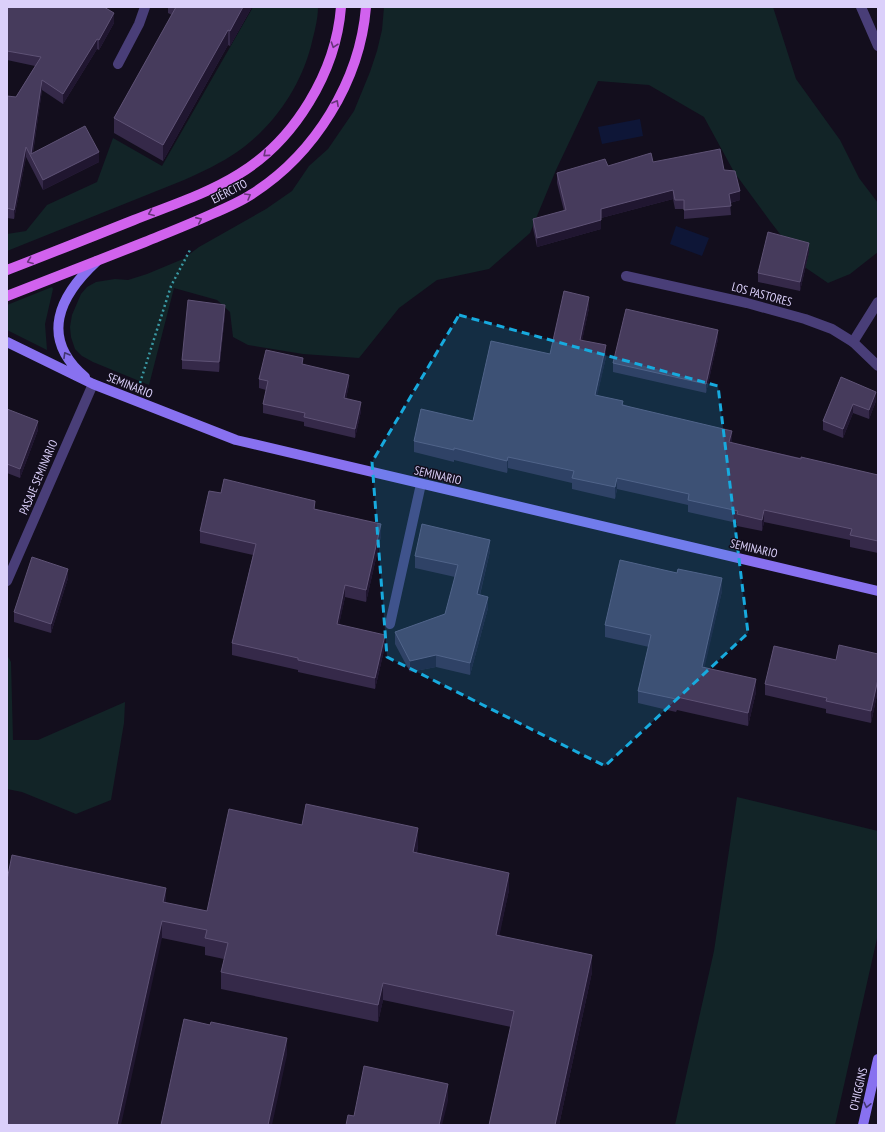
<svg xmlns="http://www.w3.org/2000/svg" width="885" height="1132" font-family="'PT Sans Narrow',sans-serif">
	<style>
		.green { fill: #122427 }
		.water { fill: #0e1637 }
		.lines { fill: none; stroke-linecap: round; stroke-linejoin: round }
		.path { stroke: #3a99a4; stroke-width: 2.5; stroke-dasharray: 2 3; stroke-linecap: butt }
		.lane { stroke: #493e78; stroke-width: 10 }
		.street { stroke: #493e78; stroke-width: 10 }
		.secondary { stroke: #8871f0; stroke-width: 10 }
		.primary { stroke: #d162ee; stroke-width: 10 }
		.wall { fill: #352949 }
		.shaded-wall { fill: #201630 }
		.building { fill: #463b5c; stroke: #5e5275 }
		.oneway { stroke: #68347b }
		.oneway2 { stroke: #423671 }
		.marked { fill: #17aade; fill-opacity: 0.2; stroke: #17aade; stroke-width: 3; stroke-dasharray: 8 5; stroke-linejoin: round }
		.labels { text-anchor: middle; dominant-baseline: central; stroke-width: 3; stroke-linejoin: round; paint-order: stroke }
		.street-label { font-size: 12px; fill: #dbd0fa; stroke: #130e1d }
	</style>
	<rect width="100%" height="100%" fill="#130e1d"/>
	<path class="green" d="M253,7H318C318,20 314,33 311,46C300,88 273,127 237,152C221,163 202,172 184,180L7,251V234L26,231L47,205L97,182L113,138L162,166Z
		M384,7H773L796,79L840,140L859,178L878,203V252L850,274L828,283L806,268L770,221L734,172L704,117L649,85L598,81L556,170L530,233L489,269L437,280L399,308L359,358L303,354L248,345L233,337L230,312L217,300L174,288L149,385L93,362L82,356L75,349L71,337L70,327L72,315L81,294L87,287L96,282L115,279L128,280L147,274L183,259L199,247L266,209L292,191L309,166L328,149L354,111L370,72L377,51L382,30Z
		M52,287L53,289L45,324L47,350L7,330V305Z
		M7,655L11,662L13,740H38L125,702L124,723L111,800L76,814L22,792L7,789Z
		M737,797L878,831V934L835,1125H675L714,951Z"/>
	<path class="water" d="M640,119L643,136L602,144L598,127Z
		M676,226L709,238L702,256L670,244Z"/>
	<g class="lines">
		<path class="path" d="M140,383L171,286L190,250"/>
		<path class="lane" d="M861,7L878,46
			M853,342L878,302
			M390,624L421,484"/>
		<path class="street" d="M118,64L139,24L145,7
			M626,276L747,303L805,319L832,329L853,342L878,366
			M7,581L93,384"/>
		<path class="secondary" d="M7,342L93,384L236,440L878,591
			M85,377C39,338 59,296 97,261
			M863,1125L878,1059"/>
		<path class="primary" d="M7,270C49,254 91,237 134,220C169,206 207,194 239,174C295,140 336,72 341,7
			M7,296C53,278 99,260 145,242C167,233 190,224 212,214C226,208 240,202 252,194C315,154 360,81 366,7"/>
	</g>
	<path class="wall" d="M7,7L114,23L99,50L97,49L63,104L42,90L33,153L99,162L43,190L26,157L14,219L7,218V96L16,97L35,66L7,60Z
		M168,7H252L230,46L228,45L163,161L114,133V118L172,15L168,13Z
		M653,162L724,170L740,200L730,203L731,215L684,219V209H675L673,199L601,218V229L537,247L533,228V219L564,211L557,183V173L608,166Z
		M809,252L800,291L758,282V273Z
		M589,308L582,340L606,357L597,395L732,443L878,475V553L850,547V540L764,522L762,531L737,526V523L688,512V505L617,489L615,499L572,489V483L508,468L507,473L454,460V462L414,452V441L473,421L550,354Z
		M225,314L219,372L182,369V360Z
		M718,339L706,393L613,372V363Z
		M303,365L349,384L346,399L361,411L355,438L304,426V422L263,413V404L266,390L259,388V379Z
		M841,377L876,401L869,419L853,413L843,438L823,430V421Z
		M7,409L38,430L20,478L7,473Z
		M221,493L315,509L381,536L366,602L345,597L339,624L385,646L375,689L298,672V670L232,655V643L253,555L200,543V531Z
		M490,551L480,595L488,608L470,675L436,667L410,672L395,644V632L445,614L455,577L415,568V556Z
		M68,578L51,633L14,622V612Z
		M722,591L704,667L756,692L748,726L677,710L676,712L638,703V691L649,647L605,637V625Z
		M878,654V690L871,723L826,713V709L765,695V684L836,660Z
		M302,825L418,845L417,853L509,890L499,935L592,972L559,1125H489L511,1027L383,1000L378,1022L221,989V972L224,959L205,955V947L162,938L7,1125L166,903L207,911Z"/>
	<path class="shaded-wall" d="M243,7H252L230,46V31Z
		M114,13V23L99,50V40Z
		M228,30V45L163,161V145Z
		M97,39V49L63,104V94Z
		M42,80V90L32,159L31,154Z
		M26,147V157L14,219V210Z
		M99,152V162L43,190V180Z
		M673,190V199L601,218V209Z
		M740,191V200L729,203V194Z
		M601,220V229L537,247V238Z
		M809,243V252L800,291V282Z
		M589,297V308L580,351V340Z
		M225,305V314L219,372V362Z
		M718,330V339L706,393V384Z
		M606,345V357L595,406V395Z
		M349,375V384L344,408V398Z
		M876,392V401L869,419V410Z
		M361,402V411L355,438V429Z
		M853,404V413L843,438V429Z
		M38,421V430L20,478V469Z
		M732,431V443L729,442Z
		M508,457V468L507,473V461Z
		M617,478V489L615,499V487Z
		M764,510V522L762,531V520Z
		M381,524V536L366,602V590Z
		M490,540V551L477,606V594Z
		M68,569V578L51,633V624Z
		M722,578V591L702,679V667Z
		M345,585V597L337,635V624Z
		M488,597V608L470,675V663Z
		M385,635V646L375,689V678Z
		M436,655V667L410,672V661Z
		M756,679V692L748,726V713Z
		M878,679V690L871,723V711Z
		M418,828V845L413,869V852Z
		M509,873V890L496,952V935Z
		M166,888V905L163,902Z
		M162,921V938L121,1125H117Z
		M592,955V972L559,1125H555Z
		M383,983V1000L378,1022V1005Z
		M287,1038V1055L272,1125H268Z
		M448,1084V1101L442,1125H439Z"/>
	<path class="building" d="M7,7H104L114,13L99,40L97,39L63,94L42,80L31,154L85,126L99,152L43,180L26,147L14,210L7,208V96L16,97L41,57L7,51Z
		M176,7H243L230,31L228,30L163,145L114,118Z
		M720,149L724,170L735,171L740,191L729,194L731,206L684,210V200H675L673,190L601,209V220L537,238L533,219L566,210L557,173L605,159L608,166L651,153L653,162Z
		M768,232L809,243L800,282L758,273Z
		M564,291L589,297L580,340L606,345L595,395L623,401L622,405L732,431L729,442L801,459V457L878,475V541L850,535L852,529L764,510L762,520L737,514L738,511L688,500L689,494L617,478L615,487L572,478L574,471L508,457L507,461L454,448V450L414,441L421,409L473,421L491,341L550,354Z
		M188,300L225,305L219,362L182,360Z
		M626,309L718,330L706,384L613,363Z
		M266,350L303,358L302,364L349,375L344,398L361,402L355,429L304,417L305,413L263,404L268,381L259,379Z
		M841,377L876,392L869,410L853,404L843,429L823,421Z
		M7,409L38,421L20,469L7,464Z
		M224,479L315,501L314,509L381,524L366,590L345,585L337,624L385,635L375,678L298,660V658L232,643L256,544L200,531L209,491L221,493Z
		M422,524L490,540L477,594L488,597L470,663L436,655L410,661L395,632L445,614L458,565L415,556Z
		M32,557L68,569L51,624L14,612Z
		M620,560L677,573L678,569L722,578L702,667L756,679L748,713L677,697L676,699L638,691L651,635L605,625Z
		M839,645L878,654V679L871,711L826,701L827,698L765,684L774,646L836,660Z
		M306,804L418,828L413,852L509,873L496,935L592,955L555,1125H489L514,1011L383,983L378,1005L221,972L228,943L205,938L207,930L162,921L117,1125H7V880L12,855L166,888L163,902L207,911L229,809L302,825Z
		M184,1019L210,1025L211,1022L287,1038L268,1125H161Z
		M364,1066L448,1084L439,1125H346L348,1115L354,1116Z"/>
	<defs><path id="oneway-chevron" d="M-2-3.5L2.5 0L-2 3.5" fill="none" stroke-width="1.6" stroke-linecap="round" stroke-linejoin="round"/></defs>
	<g class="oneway">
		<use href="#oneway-chevron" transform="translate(334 45) rotate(109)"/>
		<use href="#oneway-chevron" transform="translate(336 103) rotate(-61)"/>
		<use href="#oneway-chevron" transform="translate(266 154) rotate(140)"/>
		<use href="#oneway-chevron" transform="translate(248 196) rotate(-30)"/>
		<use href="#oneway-chevron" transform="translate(151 213) rotate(158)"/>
		<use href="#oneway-chevron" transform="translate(199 220) rotate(-24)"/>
		<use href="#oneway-chevron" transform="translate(30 261) rotate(159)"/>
	</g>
	<g class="oneway2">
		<use href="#oneway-chevron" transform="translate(66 355) rotate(-120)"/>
		<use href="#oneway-chevron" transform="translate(867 1105) rotate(103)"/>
	</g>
	<path class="marked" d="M459,315L718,386L748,633L605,766L387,657L372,462Z"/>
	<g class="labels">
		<g class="street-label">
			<text transform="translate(229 191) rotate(-27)">EJÉRCITO</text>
			<text transform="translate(762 294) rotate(15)">LOS PASTORES</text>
			<text transform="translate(130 385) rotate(22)">SEMINARIO</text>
			<text transform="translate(438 475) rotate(13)">SEMINARIO</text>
			<text transform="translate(38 477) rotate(-67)">PASAJE SEMINARIO</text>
			<text transform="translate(754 548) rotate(13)">SEMINARIO</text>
			<text transform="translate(858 1089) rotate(-77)">O'HIGGINS</text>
		</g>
	</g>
	<rect width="885" height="1132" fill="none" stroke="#dbd0fa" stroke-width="16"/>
</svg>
